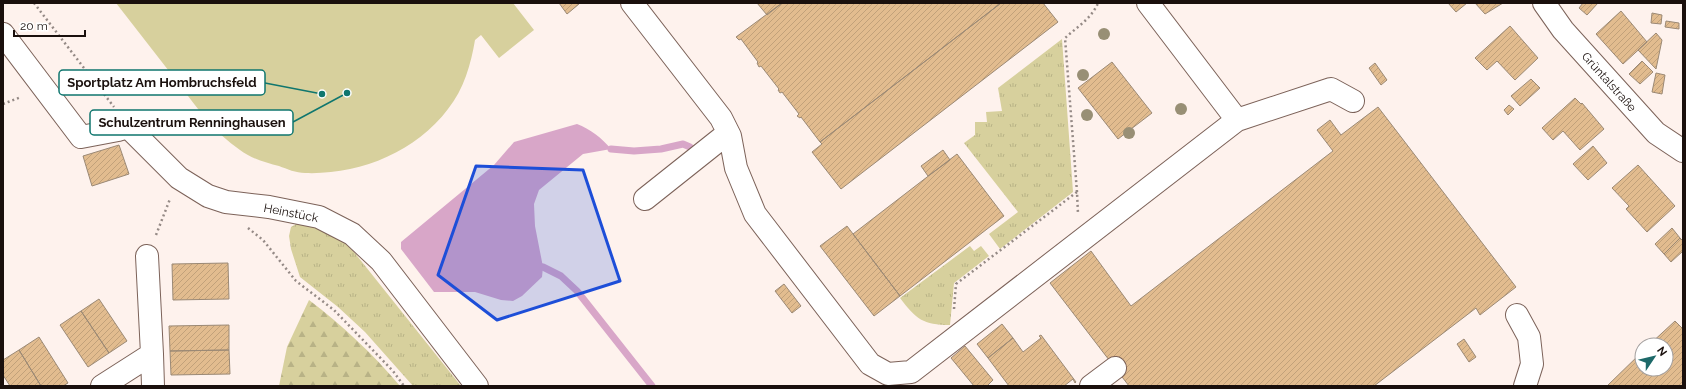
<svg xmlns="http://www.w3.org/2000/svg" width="1686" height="389" font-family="Raleway,sans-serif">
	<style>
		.grass { fill: url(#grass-tufts) }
		.forest { fill: url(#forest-firs) }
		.garden { fill: #d7d09d }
		.water { fill: #d8a6c8 }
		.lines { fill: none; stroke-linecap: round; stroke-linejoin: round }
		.stream { stroke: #d8a6c8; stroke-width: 7 }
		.building { fill: url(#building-hatch); stroke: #9b8975 }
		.minor-casing { stroke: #7c6259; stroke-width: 24 }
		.path { stroke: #958a86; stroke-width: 2.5; stroke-dasharray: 2 3; stroke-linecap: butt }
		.minor { stroke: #fff; stroke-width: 22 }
		.tree { fill: #988f75 }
		.marked { fill: #1d4ed8; fill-opacity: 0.2; stroke: #1d4ed8; stroke-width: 3; stroke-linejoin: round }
		.labels { text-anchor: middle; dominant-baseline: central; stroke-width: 3.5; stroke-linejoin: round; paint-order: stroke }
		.street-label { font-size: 12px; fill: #1a100d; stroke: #fff }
		.leader { fill: none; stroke: #0f766e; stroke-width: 1.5 }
		.callout-dot { fill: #0f766e; stroke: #fff; stroke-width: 1.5 }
		.callout { fill: #fff; stroke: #0f766e; stroke-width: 1.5 }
		.callout-label { font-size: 13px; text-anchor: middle; font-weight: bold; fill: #1a100d }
	</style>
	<defs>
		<pattern id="grass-tufts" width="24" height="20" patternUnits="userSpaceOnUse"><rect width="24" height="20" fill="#d7d09d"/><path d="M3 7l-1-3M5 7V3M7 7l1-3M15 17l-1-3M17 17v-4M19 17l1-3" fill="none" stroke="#b8b286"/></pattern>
		<pattern id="forest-firs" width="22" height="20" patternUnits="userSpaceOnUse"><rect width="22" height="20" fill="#d7d09d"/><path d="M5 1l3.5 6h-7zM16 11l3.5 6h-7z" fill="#b8b286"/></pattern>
		<pattern id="building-hatch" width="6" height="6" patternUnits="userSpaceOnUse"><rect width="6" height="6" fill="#e2bc8f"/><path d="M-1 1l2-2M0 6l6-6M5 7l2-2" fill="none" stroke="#c1a17a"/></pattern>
	</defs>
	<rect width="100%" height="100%" fill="#fef2ed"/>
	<path class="grass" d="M1062,39L1073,192L1000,249L989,234L1018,212L964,143L975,135V122H987L986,112L1002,111L998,88Z
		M298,223L316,224L339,238L354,252L461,386H413L365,332L338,307L300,277L291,249L289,236L291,227Z
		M970,246L974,251L981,246L989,256L954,283L950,325C923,325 916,319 900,298Z"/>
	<path class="forest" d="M309,300C342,325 373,354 400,386H279L287,347Z"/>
	<path class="garden" d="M116,3H513L534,30L499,58L481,35L475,40C471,64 464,89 448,109C415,153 358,175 305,173C296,173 287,169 279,166C266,163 250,158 240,150C215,133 197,108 179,84C158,57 137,30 116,3Z"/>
	<path class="water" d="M577,124C590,129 602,138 611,149L583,154L539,190L534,204L535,226L543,267L542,277L522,296L513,301L501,300L475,292H434L401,249V242L494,165L514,142Z"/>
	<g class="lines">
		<path class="stream" d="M611,149L634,151L661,149L683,144L690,147
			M543,267L561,276L577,291L652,386"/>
	</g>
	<path class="building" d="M559,3H578L579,4L567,14Z
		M757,3H782L767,15Z
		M782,3H1001L820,142L801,117L800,118L797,116L799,114L782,92L780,93L778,90L779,89L761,66L759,67L757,63L758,62L741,39L739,40L736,37Z
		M1001,3H1043L1058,22L841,189L812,152L822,144L820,142Z
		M1448,3H1467L1456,12Z
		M1475,3H1503L1485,14Z
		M1583,3H1598L1587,15L1579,8Z
		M1621,11L1647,42L1623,64L1596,34Z
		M1652,13L1662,15L1661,24L1651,23Z
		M1666,21L1679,23V29L1665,27Z
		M1510,26L1538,58L1515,80L1497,61L1487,70L1475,58Z
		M1656,33L1662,40L1656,69L1638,50Z
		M1642,61L1653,72L1640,84L1629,74Z
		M1112,62L1152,113L1118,139L1078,88Z
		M1375,63L1387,80L1381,85L1369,68Z
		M1656,73L1665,75L1662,94L1652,92Z
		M1531,79L1540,88L1520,106L1511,96Z
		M1575,98L1581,104L1582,103L1604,129L1580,150L1563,131L1553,140L1542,128Z
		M1509,105L1514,109L1508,115L1504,110Z
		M1378,107L1516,287L1480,315L1476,308L1374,386H1129L1050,283L1091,251L1131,306L1333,151L1317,130L1330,120L1341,135Z
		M119,145L129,174L92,186L83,156Z
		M1593,146L1607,163L1588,180L1573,164Z
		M943,150L950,160L928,176L921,166Z
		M957,154L1004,216L900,296L853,234Z
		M1638,165L1675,206L1647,232L1626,209L1629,206L1612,188Z
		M847,226L900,296L874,316L820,246Z
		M1672,228L1680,238L1664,254L1655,244Z
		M1680,238L1683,241V251L1671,262L1664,254Z
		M228,263L229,299L173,300L172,264Z
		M784,284L801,306L792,313L775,291Z
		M99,299L127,341L109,353L81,311Z
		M81,311L109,353L88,367L60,325Z
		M1675,321L1683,329V386H1607L1642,352V369H1666V345H1649Z
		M1002,324L1013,338L988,358L977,344Z
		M229,325V350L170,351L169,326Z
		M1041,335L1076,382L1075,383L1073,379L1064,386H1009L988,358L1013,338L1023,352L1041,338L1039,336Z
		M39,337L68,383L63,386H41L19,350Z
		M1464,339L1476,357L1469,362L1457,344Z
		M965,346L993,380L987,386H974L951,358Z
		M19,350L41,386H10L3,375V360Z
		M229,350L230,374L171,375L170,351Z"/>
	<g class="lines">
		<defs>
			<path id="minor" d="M632,3L721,118L730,136L736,168L755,214L870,364L888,374L911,372L1237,120L1148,3
				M1544,3L1563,30L1656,133L1683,151
				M3,34L81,137L118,130L128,127L179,178L208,196L226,202L269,207L319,217L352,234L381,261L477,386
				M1237,120L1331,89L1353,101
				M645,199L728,133
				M1517,315L1529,337L1532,364L1525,386
				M152,354L153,386
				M102,386L152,354L147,256
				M1091,386L1115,368"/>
		</defs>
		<use href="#minor" class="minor-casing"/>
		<path class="path" d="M34,3L114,107
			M3,104L21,97
			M1077,192L1065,38C1077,27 1092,18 1098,3
			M248,228L263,240L296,281L334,310L393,371L404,386
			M156,235L170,199
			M954,309L956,284L1077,192L1078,214"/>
		<use href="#minor" class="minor"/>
	</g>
	<g class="tree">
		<circle cx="1104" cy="34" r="6"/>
		<circle cx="1083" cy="75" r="6"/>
		<circle cx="1181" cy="109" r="6"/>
		<circle cx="1087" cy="115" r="6"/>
		<circle cx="1129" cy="133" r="6"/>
	</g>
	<path class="marked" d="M476,166L583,170L620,281L497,320L438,275Z"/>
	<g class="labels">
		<g class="street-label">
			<text transform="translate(1609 82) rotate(48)">Grüntalstraße</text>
			<text transform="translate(291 213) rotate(11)">Heinstück</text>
		</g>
	</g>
	<path class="leader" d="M322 94L265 83M347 93L293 122"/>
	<g class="callout-dot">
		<circle cx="322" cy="94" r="4"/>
		<circle cx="347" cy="93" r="4"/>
	</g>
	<g class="callout">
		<rect x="59" y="70" width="206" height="25" rx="4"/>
		<rect x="90" y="110" width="203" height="25" rx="4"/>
	</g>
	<g class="callout-label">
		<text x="162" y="87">Sportplatz Am Hombruchsfeld</text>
		<text x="192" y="127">Schulzentrum Renninghausen</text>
	</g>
	<rect width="1686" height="389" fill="none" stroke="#1a100d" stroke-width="8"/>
	<g transform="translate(1654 357) rotate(55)"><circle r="19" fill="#ffffff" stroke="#a39f9e"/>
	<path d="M0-3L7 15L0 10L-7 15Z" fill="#1d6969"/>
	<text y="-6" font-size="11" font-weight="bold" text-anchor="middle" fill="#1a100d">N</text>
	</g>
	<path d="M14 30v6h71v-6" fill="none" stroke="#1a100d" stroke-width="2"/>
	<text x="20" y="30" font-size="12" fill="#1a100d" stroke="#ffffff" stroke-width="3" paint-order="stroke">20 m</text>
</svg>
